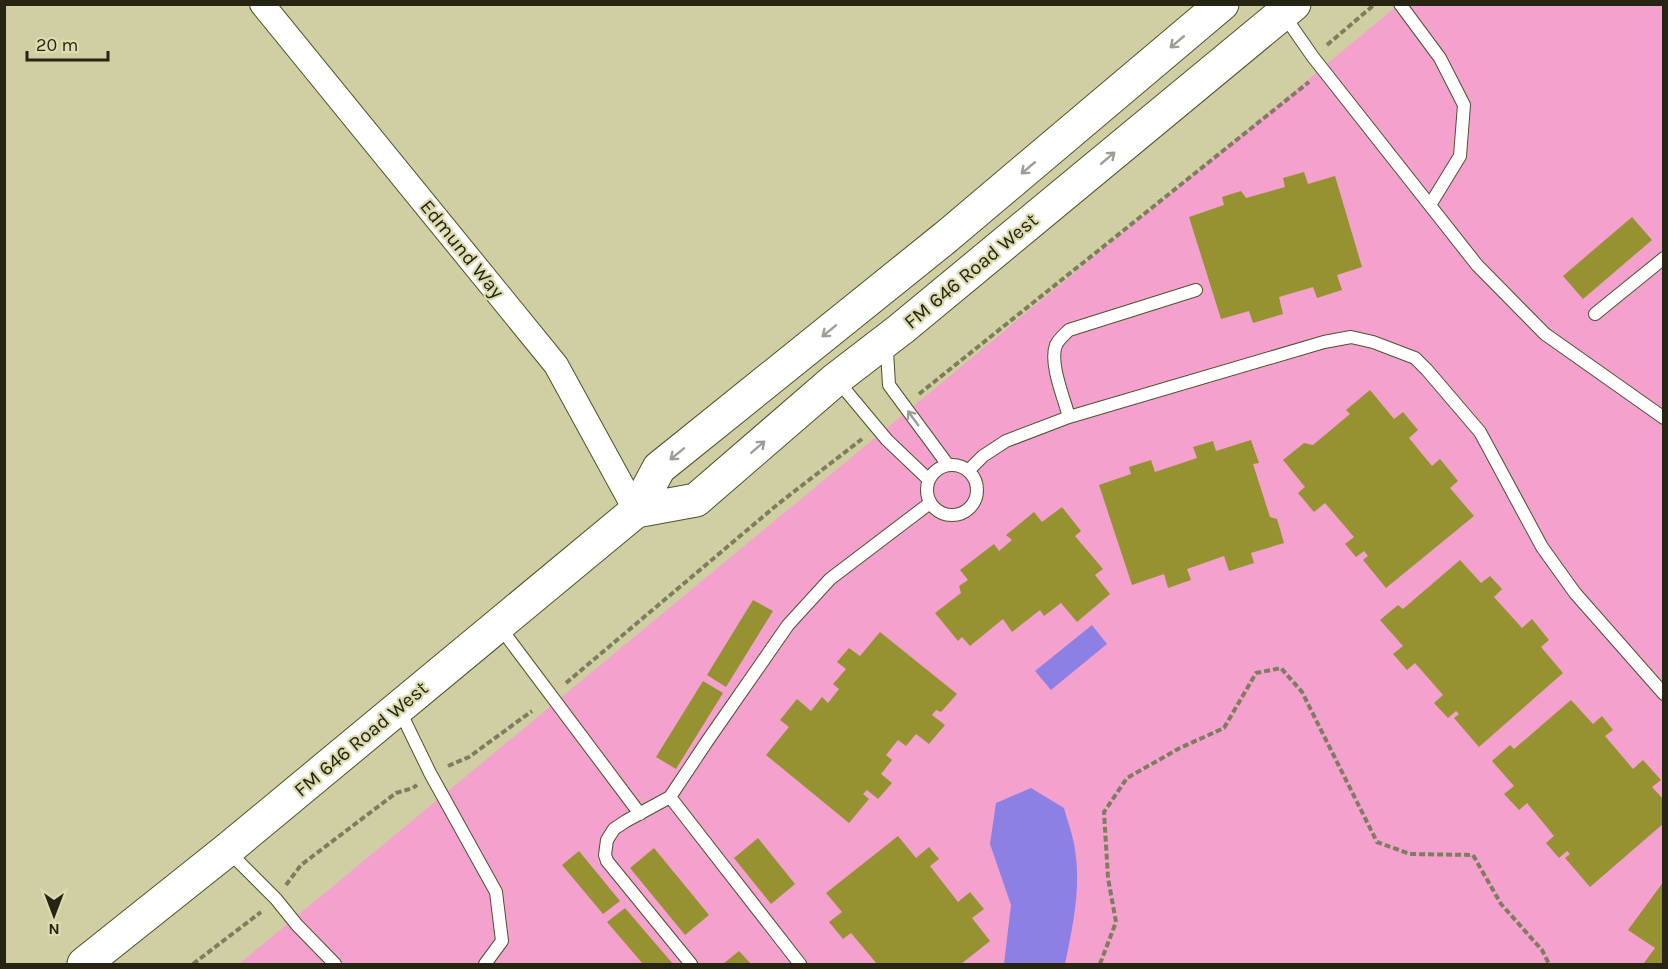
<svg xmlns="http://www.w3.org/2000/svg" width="1668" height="969" font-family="Karla,sans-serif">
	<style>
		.green { fill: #f4a1cd }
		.water { fill: #8c80e5 }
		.building { fill: #969231 }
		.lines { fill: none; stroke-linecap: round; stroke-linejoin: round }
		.service-casing { stroke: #515029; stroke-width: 14 }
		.minor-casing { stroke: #515029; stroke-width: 26 }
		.secondary-casing { stroke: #515029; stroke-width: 35 }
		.path { stroke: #7e7d5e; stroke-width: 4; stroke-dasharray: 6 3; stroke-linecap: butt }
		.service { stroke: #fff; stroke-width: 12 }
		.minor { stroke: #fff; stroke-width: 24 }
		.secondary { stroke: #fff; stroke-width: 33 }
		.oneway { stroke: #9d9d95 }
		.labels { text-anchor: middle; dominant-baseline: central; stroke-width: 4.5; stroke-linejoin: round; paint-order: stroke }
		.street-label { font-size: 20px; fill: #262514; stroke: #dcdcb0 }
	</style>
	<rect width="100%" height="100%" fill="#cfcfa3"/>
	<path class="green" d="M1398,5H1663V964H239Z"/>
	<path class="water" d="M1092,625L1107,644L1051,690L1035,671Z
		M1031,788L1064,808C1067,820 1072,832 1074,844C1082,885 1073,925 1065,964H1004L1011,905L990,844L996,803Z"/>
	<path class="building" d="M1304,172L1308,184L1335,176L1362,267L1337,275L1342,290L1317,298L1313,287L1279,297L1283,314L1253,323L1249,311L1221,319L1189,217L1224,205L1222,197L1241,191L1246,198L1285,187L1283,178Z
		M1632,217L1652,240L1583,299L1563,276Z
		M1370,390L1394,419L1403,412L1418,430L1409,438L1432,466L1440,459L1458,481L1450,488L1474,516L1386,588L1363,560L1368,556L1364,551L1356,557L1345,544L1354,537L1325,503L1314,512L1298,493L1305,487L1283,460L1304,443L1313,445L1350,414L1346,410Z
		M1251,440L1259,463L1253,464L1270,517L1277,519L1284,543L1251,553L1254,563L1229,571L1224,556L1187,569L1191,580L1168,588L1164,574L1132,585L1099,485L1131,474L1129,467L1151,460L1155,472L1197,458L1193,447L1213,441L1216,451Z
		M1062,507L1081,531L1075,536L1103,569L1095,575L1110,594L1077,622L1061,603L1044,616L1040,610L1012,632L1003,619L970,646L962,637L958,641L935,613L961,593L959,586L968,580L960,570L994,544L999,551L1012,540L1006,535L1034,512L1042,522Z
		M1460,560L1481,583L1490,576L1502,589L1494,597L1522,628L1532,619L1549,640L1541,647L1563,673L1479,747L1454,718L1459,714L1456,711L1448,718L1434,703L1443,695L1415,663L1407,670L1393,654L1403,646L1380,620L1398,605L1403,609Z
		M753,600L773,611L726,687L707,675Z
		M880,632L957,694L941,712L936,710L932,715L945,725L929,744L916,734L906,746L898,740L886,755L892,760L881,774L892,783L878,799L867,790L863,794L869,799L849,823L766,755L789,727L780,720L797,699L811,711L822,697L828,703L839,689L833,684L846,669L837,662L849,648L860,656Z
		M703,681L723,693L676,769L656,757Z
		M1571,700L1593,724L1602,716L1613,730L1605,736L1633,769L1643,760L1661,780L1652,787L1664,800V823L1590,887L1565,858L1570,854L1567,851L1559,858L1546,843L1554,836L1527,803L1519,810L1504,794L1514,786L1492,761L1510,745L1514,749Z
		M898,836L916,858L929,847L939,859L930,866L958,902L970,892L984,909L972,918L990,941L961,964H877L851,933L843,939L829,922L842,912L826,893Z
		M758,838L795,884L771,904L734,858Z
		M654,848L709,915L685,935L630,868Z
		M579,851L620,901L603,914L562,865Z
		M1664,881V964H1646L1644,963L1655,948L1628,930Z
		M625,908L673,964H643L607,922Z
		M739,951L751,964H723Z"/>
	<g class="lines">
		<defs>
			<path id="service" d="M1400,4L1440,58L1464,105L1460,156L1430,205
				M1283,14L1313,57L1477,265L1545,334L1664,418
				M1595,314L1664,258
				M891,345L887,351L889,385L948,465
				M837,380L887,440L929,480
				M1069,417C1064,398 1049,363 1056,345C1059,339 1064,335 1069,330L1196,290
				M927 490a25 25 0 1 1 50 0a25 25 0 1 1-50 0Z
				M969,470L983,456L1006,441L1069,417L1324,342L1351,337L1373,342L1415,358L1427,370L1480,432L1542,547L1575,593L1664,694
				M499,626L640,814
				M399,709L430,773L496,892L502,941L485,964
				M670,797L800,964
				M227,850L276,899L297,925L335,964
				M691,964L607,861L605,855L607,840L614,829L626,821L670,797L708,740L788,625L830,579L930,503"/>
			<path id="minor" d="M262,4L556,365L636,511"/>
			<path id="secondary" d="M636,511L696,500L836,379L901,329L1294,4
				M84,964L227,850L636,511L659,468L946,237L1222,4"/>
		</defs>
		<use href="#service" class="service-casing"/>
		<use href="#minor" class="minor-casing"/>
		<use href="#secondary" class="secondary-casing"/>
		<path class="path" d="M1327,45L1375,4
			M919,394L1309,82
			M566,683L778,504L862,439
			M448,766L469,757L532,711
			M286,885L301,865L396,793L413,788L417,785
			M193,964L261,912
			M1100,964L1116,922L1108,878L1104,812L1127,778L1180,748L1224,728L1256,673L1281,668L1302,692L1377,842L1410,854L1473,855L1501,904L1542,950L1549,964"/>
		<use href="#service" class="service"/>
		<use href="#minor" class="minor"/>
		<use href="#secondary" class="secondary"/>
	</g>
	<defs><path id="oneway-shaft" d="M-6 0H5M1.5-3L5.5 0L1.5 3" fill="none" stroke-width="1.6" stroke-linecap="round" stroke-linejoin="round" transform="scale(1.5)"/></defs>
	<g class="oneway">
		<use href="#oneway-shaft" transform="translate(1177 42) rotate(140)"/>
		<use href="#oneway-shaft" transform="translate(1108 158) rotate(-40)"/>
		<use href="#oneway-shaft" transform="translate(1028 168) rotate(140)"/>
		<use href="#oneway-shaft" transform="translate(829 331) rotate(141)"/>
		<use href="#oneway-shaft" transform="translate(913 418) rotate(-126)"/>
		<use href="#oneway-shaft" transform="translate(758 447) rotate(-41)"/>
		<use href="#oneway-shaft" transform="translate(677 454) rotate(141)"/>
	</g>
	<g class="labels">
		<g class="street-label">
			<text transform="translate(462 249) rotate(51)">Edmund Way</text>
			<text transform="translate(971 271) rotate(-40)">FM 646 Road West</text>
			<text transform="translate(361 739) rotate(-40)">FM 646 Road West</text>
		</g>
	</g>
	<rect width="1668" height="969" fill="none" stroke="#262514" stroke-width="12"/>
	<g transform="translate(54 915) rotate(180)" stroke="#dcdcb0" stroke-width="4.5" paint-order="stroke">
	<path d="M0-4.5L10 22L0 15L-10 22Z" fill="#262514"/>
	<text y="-9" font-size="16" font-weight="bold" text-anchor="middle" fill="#262514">N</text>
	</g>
	<path d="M27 51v9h81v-9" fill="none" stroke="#262514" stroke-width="3"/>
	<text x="36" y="51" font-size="18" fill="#262514" stroke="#dcdcb0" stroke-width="4.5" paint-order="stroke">20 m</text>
</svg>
